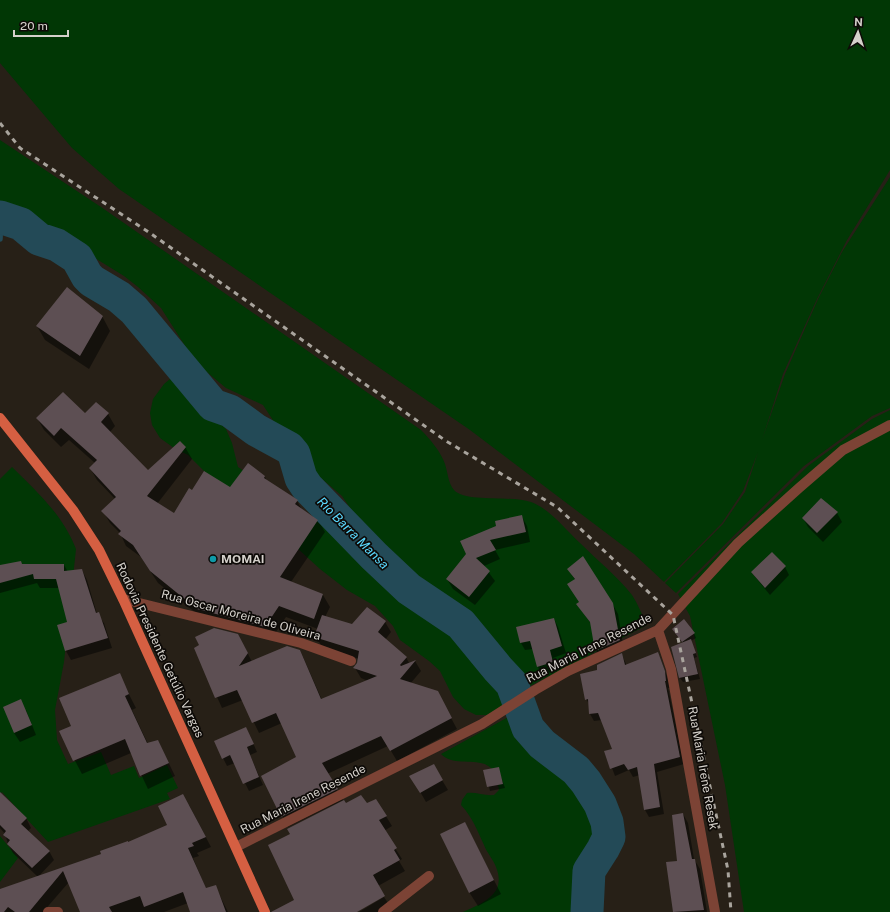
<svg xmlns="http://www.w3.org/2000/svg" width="890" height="912" font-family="'Public Sans',sans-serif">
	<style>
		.green { fill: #013705 }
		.shadow { fill: #0007 }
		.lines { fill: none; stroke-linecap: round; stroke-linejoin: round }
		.stream { stroke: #234a57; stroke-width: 5.5 }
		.river { stroke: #234a57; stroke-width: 33 }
		.building { fill: #5d4f53 }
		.minor { stroke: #7c4335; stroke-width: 10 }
		.primary { stroke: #d55f42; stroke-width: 10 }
		.rail { stroke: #a9a49d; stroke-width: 3; stroke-dasharray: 5 5; stroke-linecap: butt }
		.culture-dot { fill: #0f9aa8; stroke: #0d0a07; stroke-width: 1.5 }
		.labels { text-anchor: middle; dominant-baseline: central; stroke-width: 3.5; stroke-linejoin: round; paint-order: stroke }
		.poi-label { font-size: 12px; font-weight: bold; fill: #d5d1cb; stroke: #0d0a07; text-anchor: start }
		.street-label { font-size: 12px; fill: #d5d1cb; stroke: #0d0a07 }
		.water-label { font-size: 13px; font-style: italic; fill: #5ad8fe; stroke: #0d0a07 }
	</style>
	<rect width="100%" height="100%" fill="#272017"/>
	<path class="green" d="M0,0H890V170L847,240L817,299L783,374L762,440L785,374L818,299L842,252L890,177V408L872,416L804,466L676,593L665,583L723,524L745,492L758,452L743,491L722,523L664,582L634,554L470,430L119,189L72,148L0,63Z
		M0,140L101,207L421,430C430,439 441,452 445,464C448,473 448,483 454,490C466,503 511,495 531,502C550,509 566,530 580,543C597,560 617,576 632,595C638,604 642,615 647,625L524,689L479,627L467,615L410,579L382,555L342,496L315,473L297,445L284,437L263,405L226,388L196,363L161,308L138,287L124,276L77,247L0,210Z
		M170,379L184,386L196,402L226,429L232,443L238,467L321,523L349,548L365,568L393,584L416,612L454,635L483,667L492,685L502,692L506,699V704L487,715H476L464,709L453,697L440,671L429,661L400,640L393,626L375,606L347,590L320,569L285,537L204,471L188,455L174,448L160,438L152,425L150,413L153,399L164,384Z
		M890,410V912H744L725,785L690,616L678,594L808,466L872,419Z
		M12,467C37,492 63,515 76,549L64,662L55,710L57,740L68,764L101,752L111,775L134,766L139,778L167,765L178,788L167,793L170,799L48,842L2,792L0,794V479Z
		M510,716L518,732L537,755L581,788L586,796L593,828V839L582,862L575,886L572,912H463C483,903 507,894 496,867C493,859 487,853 484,845C477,830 473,818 461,805L462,800L467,793C476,792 485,796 494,795L499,790C498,785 497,777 494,772C484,754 455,769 441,754Z
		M0,836L18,858L0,882Z"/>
	<path class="shadow" d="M102,316L110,331L89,369L45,340L37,326Z
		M96,403L108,414L115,426L110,432L148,472L185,447L192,459L157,504L174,515L193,491L231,488L248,465L265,477L267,481L297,501L302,510L318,520L325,532L291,582L323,595L330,607L325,617L353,626L385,622L391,632L385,640L406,657L409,663L415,661L421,671L410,684L443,703L457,729L397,761L388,746L327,774L343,800L288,827L262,777L298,758L282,723L259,733L243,700L222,708L195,648L244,646L252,662L300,650L322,700L368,681L361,678L355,668L359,659L322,647L316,637L318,629L286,617L272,638L205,620L158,583L141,557L126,546L120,533L110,523L103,511L115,499L97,480L90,468L95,463L69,440L61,447L44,430L37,418L85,415Z
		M837,513L842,522L823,542L808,527L803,518Z
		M522,517L527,526L530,542L495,550L500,559L484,566L495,581L475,605L453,589L447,579L497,526Z
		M22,565H64L68,572L82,570L87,580L97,614L104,623L112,648L71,660L66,651L68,623L60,588H40L37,583L0,593V566Z
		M785,567L789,575L770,595L752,573Z
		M568,569L613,605L618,614L624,650L601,660L596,651L592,625L577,604L580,603L575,580Z
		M554,619L558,627L566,653L553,658L557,670L542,675L538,667L533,649L525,650L521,643Z
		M675,633H694L696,638L691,641L697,657L694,658L700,679L683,682L680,678L683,643Z
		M658,653L668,679L670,688H668L684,764L657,772L664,814L649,817L645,810L640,775L633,777L629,770L615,776L606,752L613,750L602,720L594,721L590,714V705L586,699L598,671L622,655L627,666Z
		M119,675L136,708L132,710L148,744L158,741L175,776L148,789L131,753L82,774L60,732L72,726Z
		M26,710L36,735L20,742L14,733Z
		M250,736L257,752L250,755L263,785L249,791L235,763L227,766L223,758Z
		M433,765L448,790L426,802L411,776Z
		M498,768L505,788L490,791L485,771Z
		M0,800L26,818L31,828L27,832L49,851L54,860L38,877L13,853L8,844L5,834L0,828Z
		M376,800L392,826L384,831L402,859L399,861L405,871L378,886L355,912H290L296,900L291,835L345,804H367Z
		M189,805L211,847L197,853L199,856L193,858L206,889L215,886L228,912H191L188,903L164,912H81L69,882L43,912H0V891L102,854L169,825Z
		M683,814L688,823L694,859L700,869L707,912H674L667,863L679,862Z
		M465,823L501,894L478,906L469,892Z
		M384,897L390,906L380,912H359Z"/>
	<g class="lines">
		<path class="stream" d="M0,239L1,217"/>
		<path class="river" d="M0,217L21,224L39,239L57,245L77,258L87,276L92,281L119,297L134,310L213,405L230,411L256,430L289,448L294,454L301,478L307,487L374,556L409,589L461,624L498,669L512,684L528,728L542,744L576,770L586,782L600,804L607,822L609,837L603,849L589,871L587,912"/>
	</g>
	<path class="building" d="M67,287L103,316L80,356L36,326Z
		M63,392L85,413L96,402L109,413L101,422L148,470L180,441L186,447L147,496L174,513L189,488L192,490L204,471L230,487L248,463L265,476L264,478L298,500L295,504L318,520L280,577L323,594L314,619L279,606L265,627L197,609L150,571L133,545L118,534L121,531L101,511L116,497L89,468L97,460L61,428L54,436L36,418Z
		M821,498L838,512L817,533L802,518Z
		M522,515L526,532L490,540L496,550L476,558L490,571L469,597L446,579L466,554L460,541L496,526L495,521Z
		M772,552L786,566L765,588L751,572Z
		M583,556L613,603L620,640L595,651L590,622L576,604L579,602L567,584L575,579L567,569Z
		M21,561L22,564H64V571L82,569L96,613L99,612L108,638L65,651L57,625L67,622L56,579H34L33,574L0,583V565Z
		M367,607L386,621L378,632L407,657L400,665L401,666L416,660L400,679L438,691L452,718L390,751L381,736L322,763L338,789L281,817L261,776L296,757L276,713L252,723L237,690L215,698L194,648L199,645L195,637L214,628L238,634L248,653L239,666L287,646L300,650L321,699L377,676L353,668L357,663L359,651L314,637L322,615L352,624Z
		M554,618L562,646L550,650L553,662L537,667L530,641L520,643L516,627Z
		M684,619L695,633L682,642L672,629Z
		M691,639L696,653L693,654L698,674L679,678L671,647Z
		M658,652L665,671L666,681H665L680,757L654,764L660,807L644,810L637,767L628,770L624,764L610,769L604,751L612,749L598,713L589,714L588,699L585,700L580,674L597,670V665L622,653L625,665Z
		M120,673L129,694L125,696L147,743L158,740L169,763L140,776L125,739L73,761L59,731L71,726L59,698Z
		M21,699L32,725L14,733L3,707Z
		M246,727L254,744L247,747L259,777L243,784L230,755L222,759L214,741Z
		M434,764L443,780L420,793L409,776Z
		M499,767L503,784L487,787L483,770Z
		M0,792L27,818L21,824L50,851L32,868L7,844L10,840L3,835L6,831L0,825Z
		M183,794L206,837L192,843L194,846L188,848L206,888L216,885L226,912H190L183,892L144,907L140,896L109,907L112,912H80L63,871L29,912H15L8,907L4,912H0V889L101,854L100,851L128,841V842L167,825L158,806Z
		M361,795L367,803L376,799L387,816L379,820L397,848L394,850L400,860L373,875L385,896L357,912H271L294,900L268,845L290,834L287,829L344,800L346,803Z
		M683,813L692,859H695L704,910L673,912L666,862L677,861L672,815Z
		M465,822L494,880L469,893L440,834Z"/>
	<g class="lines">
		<path class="minor" d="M123,599L301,643L351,661
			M658,630L671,669L715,912
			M236,847L482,724L535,690L568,671L658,630L738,543L799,488L843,450L890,425
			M48,912H58
			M383,912L429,876"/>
		<path class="primary" d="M0,418L73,510L99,550L123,599L265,912"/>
		<path class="rail" d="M0,123L20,148L147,231L446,441L557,507L673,615L728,870L731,912"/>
	</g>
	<circle class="culture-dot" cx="213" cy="559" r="4"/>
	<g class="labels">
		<g class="poi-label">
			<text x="221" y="559">MOMAI</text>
		</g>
		<g class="street-label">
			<text transform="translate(241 615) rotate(15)">Rua Oscar Moreira de Oliveira</text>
			<text transform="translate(589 648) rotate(-27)">Rua Maria Irene Resende</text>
			<text transform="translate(160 650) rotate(65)">Rodovia Presidente Getúlio Vargas</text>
			<text transform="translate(703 768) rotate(80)">Rua Maria Irene Resek</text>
			<text transform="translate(303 799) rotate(-27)">Rua Maria Irene Resende</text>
		</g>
		<g class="water-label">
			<text transform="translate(353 533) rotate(45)">Rio Barra Mansa</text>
		</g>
	</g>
	<g transform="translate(858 32) rotate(3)" stroke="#0d0a07" stroke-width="3" paint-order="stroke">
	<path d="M0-3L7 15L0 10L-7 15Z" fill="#d5d1cb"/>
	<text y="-6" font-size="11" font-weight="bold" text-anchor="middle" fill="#d5d1cb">N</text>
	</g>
	<path d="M14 30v6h54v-6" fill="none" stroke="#d5d1cb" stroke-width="2"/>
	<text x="20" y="30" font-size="12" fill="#d5d1cb" stroke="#0d0a07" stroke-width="3" paint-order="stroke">20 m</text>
</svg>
